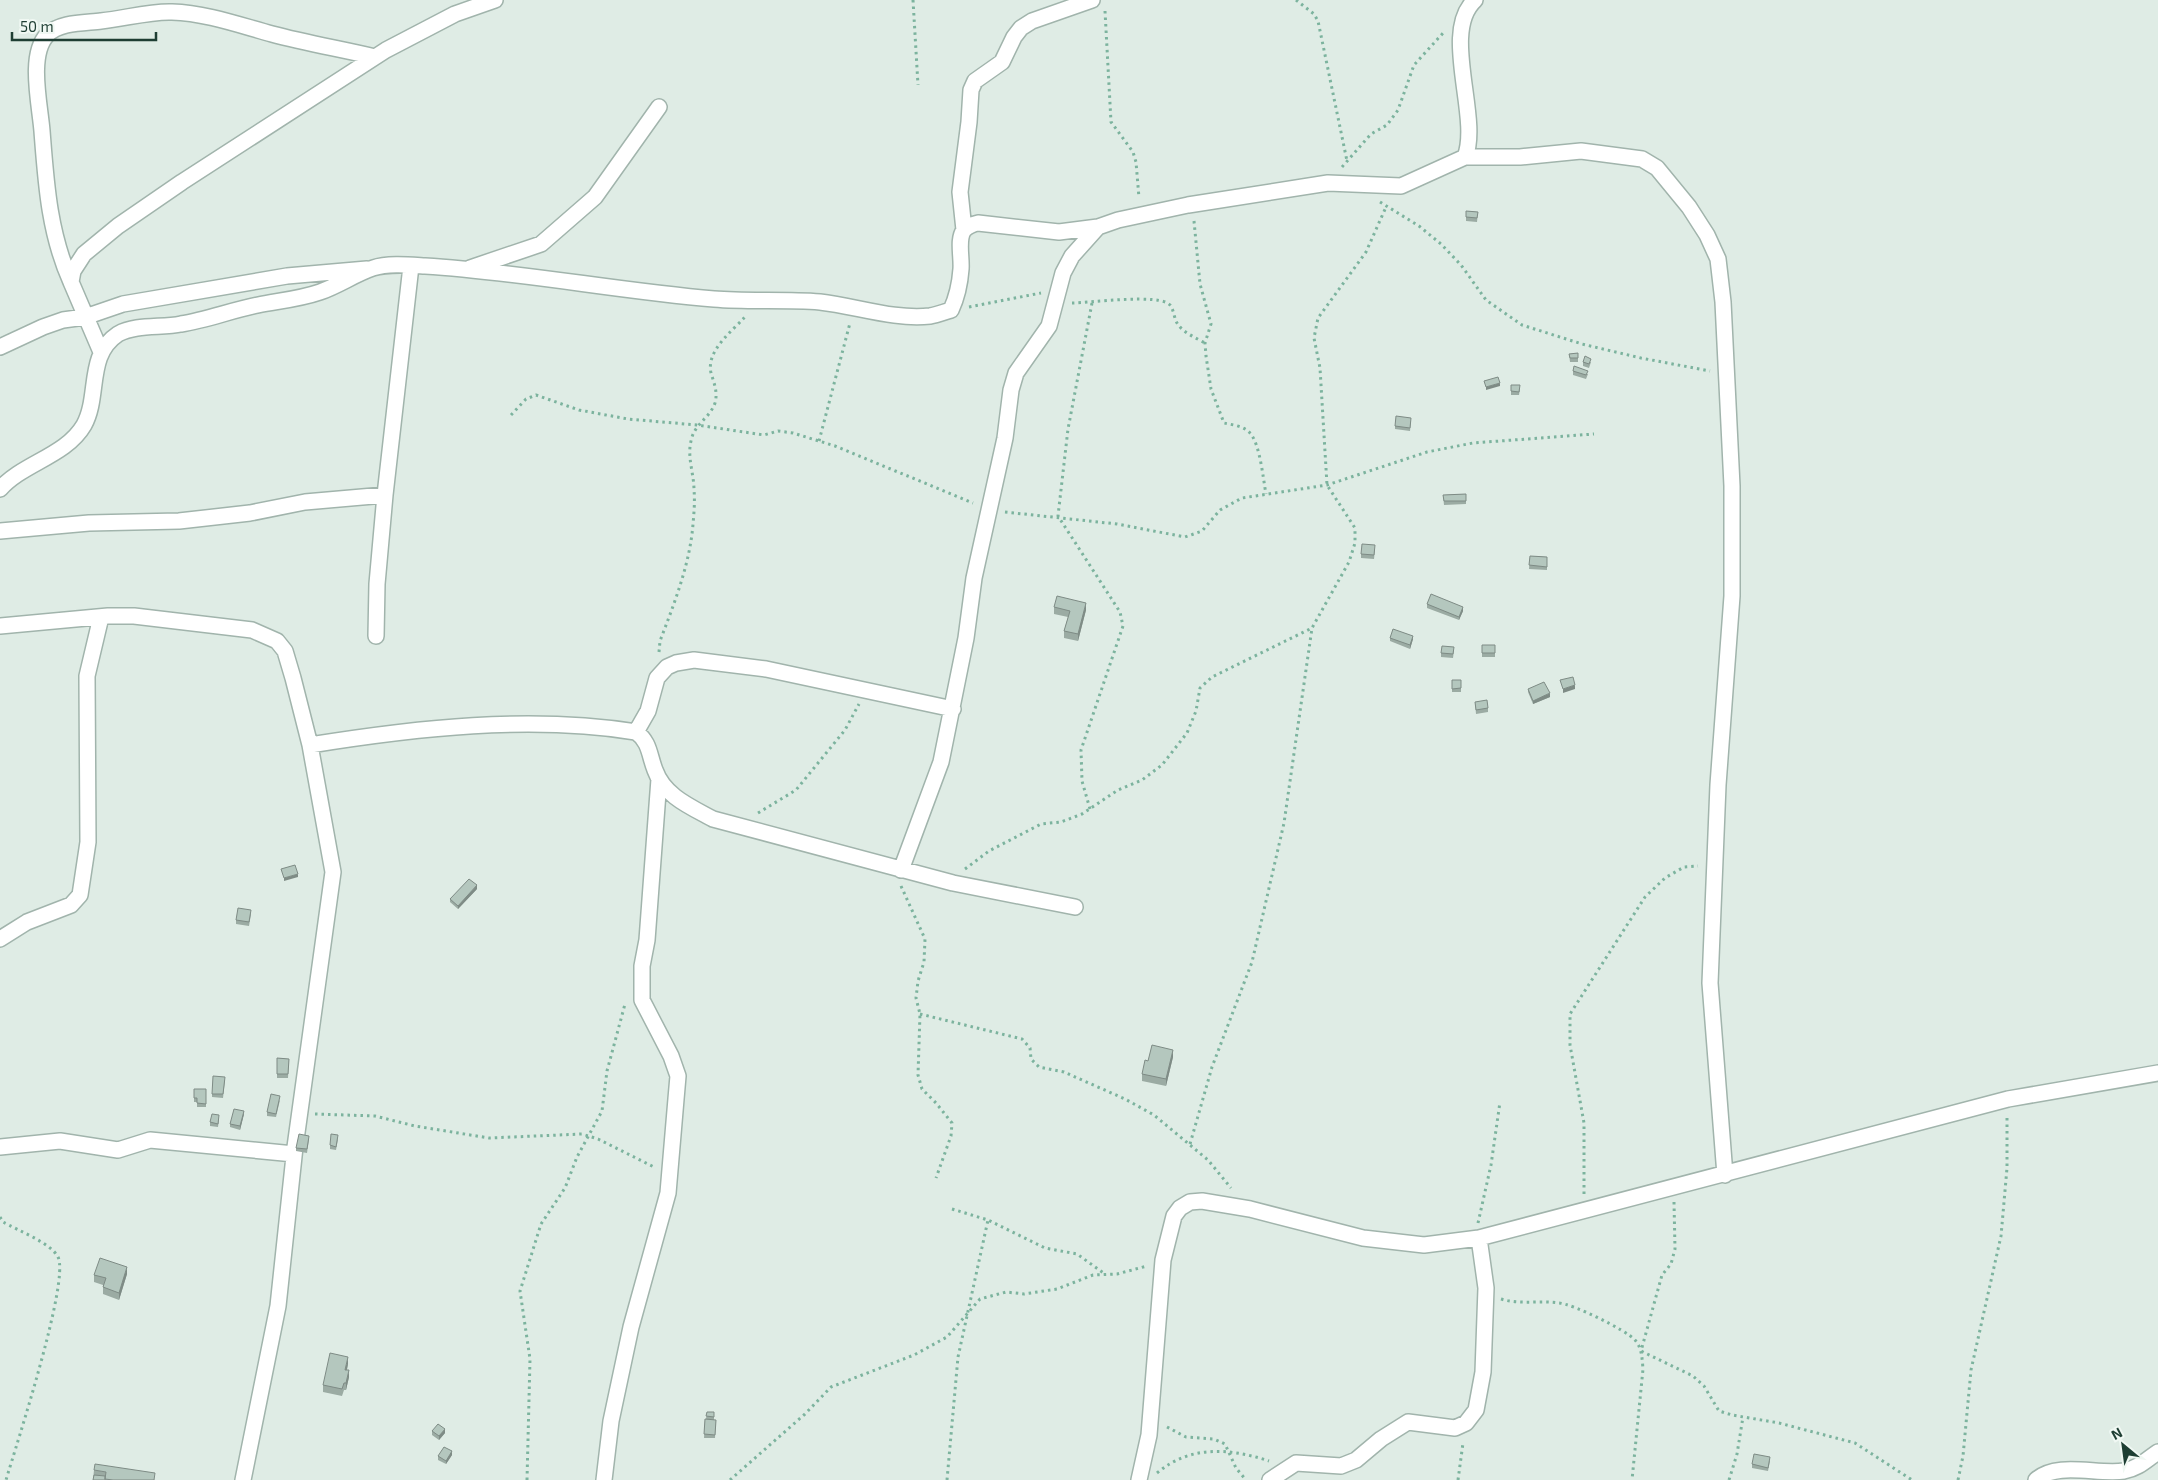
<svg xmlns="http://www.w3.org/2000/svg" width="2158" height="1480" font-family="'Exo 2',sans-serif">
	<style>
		.lines { fill: none; stroke-linecap: round; stroke-linejoin: round }
		.minor-casing { stroke: #a1b4ac; stroke-width: 18 }
		.path { stroke: #7cb39e; stroke-width: 3; stroke-dasharray: 2.5 4; stroke-linecap: butt }
		.minor { stroke: #fff; stroke-width: 15 }
		.wall { fill: #9baba3 }
		.shaded-wall { fill: #7e8b85 }
		.building { fill: #b4c7be; stroke: #7e8b85 }
	</style>
	<rect width="100%" height="100%" fill="#dfece5"/>
	<g class="lines">
		<defs>
			<path id="minor" d="M1465,157H1520L1581,151L1642,159L1657,168L1689,207L1707,235L1718,259L1723,302L1732,486V596L1718,785L1710,983L1725,1175
				M964,230L960,192L969,122L971,90L975,81L1002,62L1014,37L1021,28L1032,21L1092,0
				M470,268L541,244L595,197L659,107
				M71,282C49,233 46,183 42,131C40,105 28,55 47,35C59,22 85,23 101,21C124,19 149,11 172,12C206,13 239,25 272,34C306,43 341,49 375,57
				M0,347L43,327L63,320L85,317L123,304L287,276L367,269
				M101,352L71,282L73,271L84,254L118,226L182,182L386,50L455,14L495,0
				M0,489C23,463 66,456 84,425C100,396 86,355 118,334C136,324 161,328 181,324C207,320 232,310 258,305C278,301 300,299 320,292C338,286 355,274 373,268C388,263 409,265 425,266C522,272 618,291 714,299C749,302 785,299 820,302C856,306 894,320 930,316C937,315 944,312 951,310C957,297 960,283 961,269C962,257 957,239 964,230C968,226 973,224 978,223L1059,232L1098,227
				M0,531L89,523L179,521L250,513L305,502L385,495
				M0,626L108,616H134L252,630L277,641L285,651L293,678L310,745L333,872L295,1147L278,1306L243,1480
				M376,636L377,584L385,495L411,266
				M636,732L648,711L657,678L667,667L676,663L694,660L766,669L953,709
				M310,745C416,728 530,715 636,732C650,742 649,755 655,770C664,796 691,807 713,819L953,883L1075,907
				M901,870L941,762L966,638L974,578L1005,438L1011,390L1016,373L1049,326L1063,273L1072,256L1098,227L1118,220L1188,205L1328,183L1401,186L1465,157C1481,117 1440,32 1475,0
				M0,939L27,922L71,905L80,895L88,842L87,676L101,617
				M0,1147L60,1141L118,1150L150,1140L294,1154
				M604,1480L611,1421L631,1327L668,1193L676,1099L678,1076L671,1056L642,1000V966L647,940L659,779
				M1139,1480L1149,1435L1163,1260L1174,1216L1180,1208L1190,1202L1202,1201L1250,1209L1363,1238L1424,1245L1479,1238L2008,1099L2158,1073
				M1270,1480L1296,1463L1341,1466L1356,1460L1381,1439L1408,1422L1455,1428L1466,1423L1476,1410L1483,1372L1486,1288L1479,1238
				M2036,1480C2057,1461 2097,1475 2124,1471C2139,1468 2146,1460 2158,1452"/>
		</defs>
		<use href="#minor" class="minor-casing"/>
		<path class="path" d="M913,0L918,85
			M1296,0L1314,14L1318,21L1347,161
			M1105,11L1111,122L1133,152L1136,162L1139,198
			M1342,167L1371,134L1387,125L1398,110L1414,65L1444,32
			M1380,202L1419,226L1441,244L1461,265L1486,300L1522,325L1582,344L1641,358L1710,371
			M1194,221L1200,284L1211,324L1205,343L1206,356L1211,389L1224,423C1233,425 1244,426 1250,433C1260,444 1263,478 1266,494
			M1072,303C1089,303 1160,293 1170,305C1174,310 1174,318 1177,323C1182,332 1196,338 1205,343
			M969,307L1041,293
			M511,415L526,399L536,395L579,410L628,419L697,425L764,435L778,431L793,433L835,446L973,503
			M819,441L850,323
			M1005,512L1117,524L1185,537L1202,531L1220,510L1242,498L1327,485L1427,452L1473,443L1594,434
			M659,652L660,641C674,604 690,564 693,524C694,513 695,501 694,490C694,474 687,457 691,441C694,424 710,418 715,403C718,392 714,383 711,373C706,351 731,332 745,317
			M1090,809L1082,781L1081,750L1123,626L1120,612L1058,516L1068,429L1092,303
			M758,813L796,790L845,730L859,704
			M965,869L989,851L1041,824L1061,822L1082,814L1118,790L1142,780L1162,765L1187,733L1196,711L1200,688L1212,677L1312,628
			M901,886L925,939L924,962L918,981L916,998L920,1014L918,1075L922,1089L936,1103L952,1123L951,1136L936,1178
			M920,1014L1022,1039L1030,1048L1031,1059L1039,1067L1064,1072L1125,1099L1154,1115L1208,1160L1231,1188
			M315,1114L375,1116L415,1126L489,1138L582,1134L598,1139L654,1167
			M1190,1144L1212,1067L1252,962L1284,823L1312,628L1349,562L1355,543V528L1327,485L1320,368L1314,338L1318,318L1366,252L1386,207
			M1584,1194V1123L1570,1045V1014L1645,897L1665,878L1684,867L1698,866
			M1674,1202L1675,1249L1671,1264L1662,1275L1641,1351L1693,1376L1704,1386L1719,1411L1732,1415L1779,1423L1855,1443L1912,1480
			M952,1209L988,1220L1045,1248L1077,1254L1105,1274
			M0,1217L3,1222C17,1230 51,1243 58,1257C70,1281 16,1446 6,1480
			M1478,1223L1491,1165L1500,1102
			M1501,1299C1520,1305 1540,1300 1559,1303C1573,1304 1626,1330 1635,1340C1642,1348 1642,1358 1643,1369L1632,1480
			M1167,1427L1186,1437L1214,1439L1225,1444L1236,1468L1246,1480
			M1157,1473C1190,1445 1230,1448 1269,1461
			M527,1480L530,1359L520,1291L541,1224L565,1188L577,1157L602,1111L607,1071L625,1004
			M730,1480L805,1414L831,1387L914,1355L947,1337L980,1299L1006,1292L1024,1294L1057,1289L1093,1275L1117,1274L1147,1266
			M947,1480L958,1357L988,1220
			M1458,1480L1463,1443
			M1729,1480L1737,1454L1743,1417
			M1958,1480L1963,1456L1971,1370L2001,1236L2007,1168V1115"/>
		<use href="#minor" class="minor"/>
	</g>
	<path class="wall" d="M1466,211L1478,212L1477,222L1466,221Z
		M1578,353V362H1570L1569,354Z
		M1583,362H1591L1589,368L1583,366Z
		M1573,371L1588,374L1586,379L1573,375Z
		M1511,385L1520,389L1519,395H1511Z
		M1411,421L1410,431L1395,429V426Z
		M1466,494V504L1444,505L1443,495Z
		M1375,549L1374,559L1361,558V554Z
		M1530,556L1547,557V570L1529,569Z
		M1427,604L1463,611L1459,620L1427,608Z
		M1054,607L1086,610L1078,641L1064,638V631L1068,617L1054,614Z
		M1390,638L1413,639L1410,649L1390,641Z
		M1482,645H1495V657H1482Z
		M1454,650L1453,658L1441,657V653Z
		M1452,680H1461V692H1452Z
		M1528,689L1550,697L1533,704L1528,692Z
		M1475,702L1488,708V712L1476,714Z
		M477,889L458,909L450,902V899Z
		M251,914L249,926L236,924V920Z
		M1173,1057L1166,1086L1142,1081V1074L1148,1061Z
		M277,1058L289,1059L288,1078H277Z
		M225,1080L223,1098L212,1097V1094Z
		M194,1089H206V1107H197V1102H194Z
		M280,1100L276,1117L267,1116V1112Z
		M244,1114L240,1130L230,1127V1124Z
		M219,1119L218,1127L210,1126V1122Z
		M309,1139L307,1153L296,1151V1148Z
		M338,1139L336,1150L330,1149V1145Z
		M127,1274L119,1300L103,1294V1285L94,1282V1275Z
		M348,1364L347,1370L349,1377L346,1390H344L342,1396L323,1392V1385Z
		M707,1412H714V1420H716L715,1438H704L705,1419H706Z
		M432,1431L445,1433L439,1440L432,1435Z
		M452,1455L446,1464L438,1460V1456Z
		M1770,1461L1768,1471L1752,1468V1464Z
		M94,1470L155,1480H93Z"/>
	<path class="shaded-wall" d="M1500,383V386L1486,390V387Z
		M1086,603V610L1078,641V634Z
		M1463,607V611L1459,620V617Z
		M1413,636V639L1410,649V645Z
		M1575,685V689L1563,693V689Z
		M1550,693V697L1533,704V701Z
		M298,874V877L284,881V878Z
		M477,885V889L458,909V906Z
		M1173,1050V1057L1166,1086V1079Z
		M244,1111V1114L240,1130V1126Z
		M127,1267V1274L119,1300V1293Z
		M348,1357V1364L345,1377V1370Z
		M349,1370V1377L346,1390V1383Z
		M445,1429V1433L439,1440V1436Z
		M452,1451V1455L446,1464V1461Z"/>
	<path class="building" d="M1466,211L1478,212L1477,218L1466,217Z
		M1578,353V358H1570L1569,354Z
		M1585,356L1591,359L1589,364L1583,362Z
		M1574,366L1588,371L1586,375L1573,371Z
		M1498,377L1500,383L1486,387L1484,381Z
		M1511,385H1520L1519,392L1511,391Z
		M1396,416L1411,418L1410,428L1395,426Z
		M1466,494V501H1444L1443,495Z
		M1362,544L1375,545L1374,555L1361,554Z
		M1530,556L1547,557V567L1529,565Z
		M1431,594L1463,607L1459,617L1427,604Z
		M1057,596L1086,603L1078,634L1064,631L1070,611L1054,607Z
		M1393,629L1413,636L1410,645L1390,638Z
		M1482,645H1495V653H1482Z
		M1442,646L1454,647L1453,654L1441,653Z
		M1573,677L1575,685L1563,689L1560,680Z
		M1452,680H1461V688L1452,689Z
		M1544,682L1550,693L1533,701L1528,689Z
		M1487,700L1488,708L1476,710L1475,702Z
		M295,865L298,874L284,878L281,869Z
		M469,879L477,885L458,906L450,899Z
		M238,908L251,910L249,922L236,920Z
		M1152,1045L1173,1050L1166,1079L1142,1074L1145,1060L1148,1061Z
		M277,1058L289,1059L288,1074H277Z
		M213,1076L225,1077L223,1094H212Z
		M194,1089H206V1104L197,1103V1098H194Z
		M271,1094L280,1096L276,1114L267,1112Z
		M234,1109L244,1111L240,1126L230,1124Z
		M212,1114L219,1115L218,1124L210,1122Z
		M299,1134L309,1136L307,1149L296,1148Z
		M331,1134L338,1135L336,1147L330,1145Z
		M100,1258L127,1267L119,1293L103,1287L106,1278L94,1275Z
		M330,1353L348,1357L345,1370H349L346,1383H344L342,1389L323,1385Z
		M707,1412H714V1417L706,1416Z
		M705,1419L716,1420L715,1435L704,1434Z
		M438,1424L445,1429L439,1436L432,1431Z
		M444,1447L452,1451L446,1461L438,1456Z
		M1754,1454L1770,1457L1768,1468L1752,1464Z
		M95,1464L155,1473L154,1480H113L105,1479L106,1472L94,1470Z
		M94,1475L105,1476V1480H93Z"/>
	<g transform="translate(2123 1445) rotate(331)" stroke="#f0f8f3" stroke-width="4" paint-order="stroke">
	<path d="M0-4L9 19L0 12L-9 19Z" fill="#1e3e33"/>
	<text y="-8" font-size="14" font-weight="bold" text-anchor="middle" fill="#1e3e33">N</text>
	</g>
	<path d="M12 32v8h144v-8" fill="none" stroke="#1e3e33" stroke-width="2.5"/>
	<text x="20" y="32" font-size="15" fill="#1e3e33" stroke="#f0f8f3" stroke-width="4" paint-order="stroke">50 m</text>
</svg>
